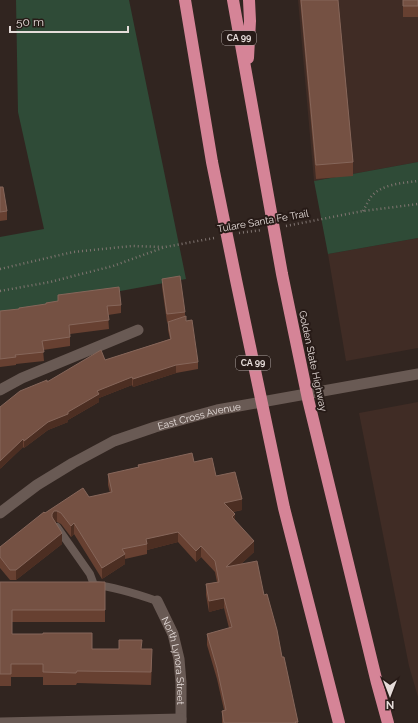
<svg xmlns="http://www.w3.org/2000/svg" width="418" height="723" font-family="Raleway,sans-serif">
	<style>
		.built { fill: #402c25 }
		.green { fill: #2f4b37 }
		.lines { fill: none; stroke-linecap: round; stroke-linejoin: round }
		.path { stroke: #807571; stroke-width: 2.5; stroke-dasharray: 1 3; stroke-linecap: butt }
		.service { stroke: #695a54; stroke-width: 8 }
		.minor { stroke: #695a54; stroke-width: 11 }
		.tertiary { stroke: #695a54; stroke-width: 11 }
		.motorway { stroke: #d58497; stroke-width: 12 }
		.wall { fill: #674031 }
		.shaded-wall { fill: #4c2e22 }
		.building { fill: #755143; stroke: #86665a }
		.labels { text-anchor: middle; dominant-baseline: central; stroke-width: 4; stroke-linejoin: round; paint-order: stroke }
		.shield { fill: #271b17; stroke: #aca29f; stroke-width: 1 }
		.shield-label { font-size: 9px; font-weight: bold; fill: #e5dcd9 }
		.street-label { font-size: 10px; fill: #e5dcd9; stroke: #271b17 }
	</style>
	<rect width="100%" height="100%" fill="#312520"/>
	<path class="built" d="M298,0H418V162L314,181Z
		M418,238V348L346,361L328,254Z
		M418,402V697L409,666L359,413Z"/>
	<path class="green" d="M16,0H129L186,279L0,313V237L44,229L18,112Z
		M418,162V238L328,254L314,181Z"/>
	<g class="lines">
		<path class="path" d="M363,211C366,206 368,201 371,197C381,184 403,183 418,181
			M286,226L363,211L418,204
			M239,233L262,230
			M0,269L73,252L132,246L163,247
			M0,291L50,282L113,266L165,247L214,238"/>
		<path class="service" d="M57,527L90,574L94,585
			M95,585C116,587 137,594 157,601"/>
		<g class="minor">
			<path d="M0,390L22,378L138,330"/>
			<path id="s1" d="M157,601L173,634L179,659L181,683V723"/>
			<path d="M0,723L181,719"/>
		</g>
		<path class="tertiary" id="s2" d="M0,513L37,485L73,463L114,441L155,427L217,410L418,374"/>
		<path class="motorway" d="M185,0L212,162L236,280L284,508L339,723
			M233,0L282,274L308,399L377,683L388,723
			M248,58L250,21L249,0"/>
	</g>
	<path class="wall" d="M300,0H338L353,162V176L316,179Z
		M403,0H418V17H403Z
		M0,187L7,211V220L0,221Z
		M162,279L185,312V316L186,321L198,362V369L176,373L133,387L132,385L99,398V402L68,420V422L48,430L24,448L23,447L0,469L47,382L105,360L170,339L168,330V322H170H167L162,287Z
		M58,295L121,305V313L108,315L109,329L70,334V346L43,350L44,361L16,364V365L0,367V311L19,309L46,305L58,301Z
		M152,462H194L216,476L242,510L233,512L235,520L254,552L241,564L264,595L282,657L298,723H222V711L224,710L217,679L207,645V634L229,628L224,608L209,612L206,595V584L217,582L215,572L201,557L196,562L178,542L147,550V554L125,559V564L102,579L74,534L71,537L61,524L57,522H55L62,544L16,580H10L0,568V547L45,513L89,497L110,493L108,485V474L138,468V465Z
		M0,582H105V622H12V634L92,649H142L152,661L151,685L77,683L76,685H43V677H11V686H0Z"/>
	<path class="shaded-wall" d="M176,365V373L133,387V379Z
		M132,377V385L99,398V402L68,420V422L48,430L24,448V441L48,422L68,412L97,391Z
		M23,439V447L0,469V461Z
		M242,499V510L224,513V503Z
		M54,511H57V522H54L52,517V514Z
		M235,514V525L232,517Z
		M74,523V534L71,537V526Z
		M178,532V542L147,550V544L146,539Z
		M62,533V544L16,580V570Z
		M254,541V552L226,578V567Z
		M201,546V557L196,562V551Z
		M125,554V564L102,579V568Z
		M224,598V608L209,612V601Z"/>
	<path class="building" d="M301,0H338L353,162L316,165Z
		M403,0H418V6H403Z
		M0,187H3L7,211L0,212Z
		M180,276L185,312L167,314L162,279Z
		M119,287L121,305L107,306L109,320L69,325L70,337L42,341L44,352L15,355L16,357L0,359V311L19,309V308L46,304V303L58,301V295Z
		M186,316V321L192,320L198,362L176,365L133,379L132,377L97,391L99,394L68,412V414L48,422L24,441L23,439L0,461V407L20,391L47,380V382L101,350L105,360L171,339L168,322Z
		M192,453L194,462L212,458L216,476L235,472L242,499L224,503L235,514L232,517L254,541L226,567L257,561L264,595L267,594L277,630L282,657H284L298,722H295L296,723H224L222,711L226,710L217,668L207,634L232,627L224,598L209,601L206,584L219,582L215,561L201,546L196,551L178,532L146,539L147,544L122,549L125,554L102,568L74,523L71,526L61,513L57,511H54L52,514V517L62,533L16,570H10L0,557V547L44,512L45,513L83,488L89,497L112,492L108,474L139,467L138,465L152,462Z
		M0,582H105V610H12V634H43V633H92V649H119V640H142L141,649H152L151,672L77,671L76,673L43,672V664H11V674H0Z"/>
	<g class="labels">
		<g class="shield">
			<rect x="222" y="31" width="34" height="14" rx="3"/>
			<rect x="236" y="356" width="34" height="14" rx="3"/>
		</g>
		<g class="shield-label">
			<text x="239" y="38">CA 99</text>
			<text x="253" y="363">CA 99</text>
		</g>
		<g class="street-label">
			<text transform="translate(263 221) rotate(-10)">Tulare Santa Fe Trail</text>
			<text transform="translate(313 361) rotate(78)">Golden State Highway</text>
			<text stroke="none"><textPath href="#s2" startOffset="224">East Cross Avenue</textPath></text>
			<text stroke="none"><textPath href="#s1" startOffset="63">North Lynora Street</textPath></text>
		</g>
	</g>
	<g transform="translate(390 695) rotate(180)" stroke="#271b17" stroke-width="3" paint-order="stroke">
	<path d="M0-3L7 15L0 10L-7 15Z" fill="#e5dcd9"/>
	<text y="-6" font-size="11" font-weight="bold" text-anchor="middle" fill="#e5dcd9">N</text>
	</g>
	<path d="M10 26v6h118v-6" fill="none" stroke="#e5dcd9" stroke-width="2"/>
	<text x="16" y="26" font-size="12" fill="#e5dcd9" stroke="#271b17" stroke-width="3" paint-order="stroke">50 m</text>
</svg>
